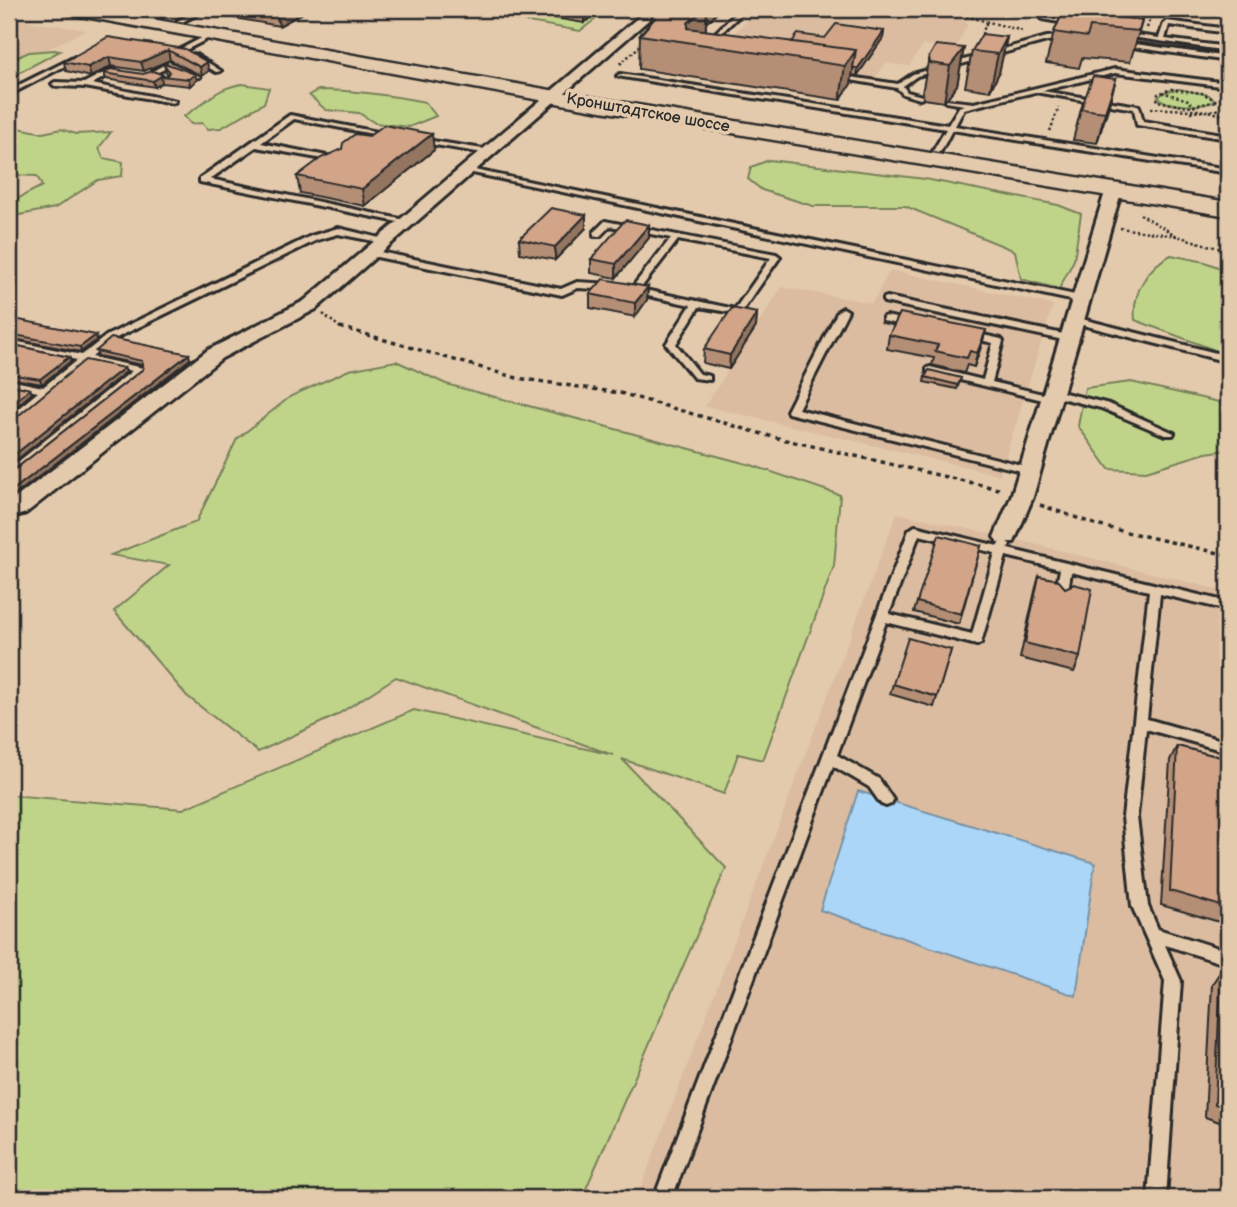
<svg xmlns="http://www.w3.org/2000/svg" width="1237" height="1207" font-family="'Balsamiq Sans',sans-serif">
	<style>
		.built { fill: #dbbca0 }
		.green { fill: #c0d489; stroke: #76805a; stroke-width: 2 }
		.water { fill: #acd6f7; stroke: #7892a5; stroke-width: 2 }
		.lines { fill: none; stroke-linecap: round; stroke-linejoin: round }
		.lane-casing { stroke: #2b2b2b; stroke-width: 6 }
		.street-casing { stroke: #2b2b2b; stroke-width: 6 }
		.secondary-casing { stroke: #2b2b2b; stroke-width: 5 }
		.path-far1 { stroke: #2b2b2b; stroke-width: 2.5; stroke-dasharray: 2.5 2.5; stroke-linecap: butt }
		.path { stroke: #2b2b2b; stroke-width: 3.5; stroke-dasharray: 4.5 4.5; stroke-linecap: butt }
		.lane { fill: #e4caac; fill-rule: evenodd }
		.street { fill: #e4caac; fill-rule: evenodd }
		.secondary { fill: #e4caac; fill-rule: evenodd }
		.wall { fill: #b58e76; stroke: #2b2b2b; stroke-width: 2 }
		.shaded-wall { fill: #937460; stroke: #2b2b2b; stroke-width: 2 }
		.building { fill: #d2a589; stroke: #2b2b2b; stroke-width: 2 }
		.labels { text-anchor: middle; dominant-baseline: central; stroke-width: 7; stroke-linejoin: round; paint-order: stroke }
		.far-street-label { font-size: 16px; fill: #2b2b2b; stroke: #e4caac }
	</style>
	<rect width="100%" height="100%" fill="#e4caac"/>
	<filter id="ink" filterUnits="userSpaceOnUse"><feTurbulence type="fractalNoise" baseFrequency=".0143" numOctaves="2"/><feDisplacementMap in="SourceGraphic" scale="14" xChannelSelector="R" yChannelSelector="G"/><feConvolveMatrix kernelMatrix="1 2 1 2 8 2 1 2 1" color-interpolation-filters="sRGB"/></filter>
	<g filter="url(#ink)">
		<path class="built" d="M758,9H903L954,15L968,24L955,49L923,45L909,66L886,63L874,80L770,64L728,39Z
			M9,18L86,30L9,68Z
			M890,270L1053,305L1000,475L705,406L782,287L872,303Z
			M897,513L1006,537L1228,592V1198H637Z"/>
		<path class="green" d="M454,9H596L602,14L580,31Z
			M54,50L60,51L9,78V61L29,52Z
			M242,84L269,88L264,103L221,128L208,129L202,123L191,124L184,116C208,102 213,89 242,84Z
			M1179,89L1209,95L1215,101C1204,107 1167,108 1158,97L1167,91Z
			M318,90C354,90 389,95 425,102L436,116L409,127L375,123L359,113L326,110L309,95Z
			M9,113L16,117L13,127L43,133L61,129L76,134L111,132L99,148L103,158L123,162L122,176L98,180L55,208L9,217V203L42,186L37,176L9,175Z
			M769,160L925,179L1058,205L1081,214L1074,260L1059,289L1021,279L1015,251L905,206H813L762,190L748,179L751,167Z
			M1171,255L1205,262L1228,271V355L1135,320C1132,293 1147,267 1171,255Z
			M396,361L446,384L751,465L840,495L834,566L763,760L738,754L724,794L622,759L726,868L582,1198H9V795L183,809L414,710L613,755L396,677L335,716L258,752L187,696L114,611L169,565L111,555L196,522L237,439L291,396L349,370Z
			M1131,382L1228,404V450L1206,453L1146,471L1109,469L1078,426L1085,388Z"/>
		<path class="water" d="M858,791L1095,863L1076,996L820,910Z"/>
		<g class="lines">
			<defs>
				<path id="lane" d="M200,9H207L182,22L177,21Z
					M740,9H746L710,44H706V42Z
					M1045,9H1051L1048,17L1079,23L1076,25L1042,19Z
					M1167,21L1228,29V33L1169,25L1165,39L1228,47V51L1118,35L1121,33L1159,38L1164,23Z
					M9,32L15,35L9,41Z
					M213,32L215,35L180,53L175,52Z
					M1068,35L1070,38L1047,41L917,76L903,86L907,92L922,96V98L920,99L903,94L897,88L833,77L836,75L898,84L913,74L1047,37Z
					M1121,42L1228,57V61L1119,45V43Z
					M194,54L196,55L221,71L216,72L192,57L191,56Z
					M75,57L80,58L9,95V90Z
					M169,62L199,76L200,77L195,78L169,67L158,72L153,71Z
					M111,69L123,73L120,75L112,73L92,84L176,101L173,103L85,87L55,86L52,84L55,82L84,83Z
					M1115,69L1228,83V87L1115,73L1042,91L1139,106L1143,121L1228,135V139L1137,125L1134,109L1035,92L964,109L955,126L1228,169V173L952,130L941,151L937,153L933,151L946,129L617,76L620,74L948,125L959,107L964,105L946,102V100L974,103Z
					M290,115L393,135L389,137L294,119L261,143L337,158H340V162L256,147L210,179L405,220L409,222L408,224L200,182V178Z
					M414,138L489,150L493,152L489,154L417,142H414Z
					M465,168L1080,296L1085,299L1080,302L468,172H465Z
					M605,221L776,254L780,257L740,314L699,307L676,344L700,374L710,376V380L694,378L666,344L691,305L634,293L630,290L671,238L610,226L600,236H594V232ZM678,240L771,258L735,309L640,289Z
					M338,228L388,240L384,243L338,234L317,240L112,340L92,357L143,368V372L13,476L9,477V469L132,371L86,362L13,423L9,424V416L38,392L9,386V380L43,387L77,360L9,346V340L82,355L106,336L311,236Z
					M370,250L561,289L577,282L612,284L616,287L612,290L578,288L562,295L367,255L366,253Z
					M887,297L1068,335L1073,338L1068,341L884,302V298Z
					M843,308L848,311L798,409L1033,468L1034,470L1033,472L1029,473L788,413L787,411L838,311Z
					M886,316L914,322L916,324L911,327L883,321V317Z
					M1074,317L1228,356V362L1071,322L1069,320Z
					M970,332L1001,339L1003,341L992,382L1055,397V401L1051,402L927,372V368L930,367L983,380L993,343L967,337L965,335Z
					M1053,390L1109,404L1174,433L1173,435H1165L1101,408L1049,395L1048,393Z
					M915,526L998,546L1000,541L1004,540L1010,544L1008,549L1228,602V610L1160,594L1147,719L1228,742V752L1146,729L1137,817L1148,906L1158,929L1228,951V965L1165,945L1181,981L1166,1198H1148L1165,981L1132,906L1123,817L1149,591L1071,572L1067,597L1061,601L1055,597L1060,569L1006,556L981,643L977,645L886,622L837,755L879,779L893,800L891,804L886,806L881,804L869,787L833,766L672,1198H654L909,530ZM919,535L995,553L972,634L889,614Z"/>
				<path id="street" d="M133,9H148L161,17L151,20Z
					M648,9H661L316,309L222,358L26,513L9,518V503L208,350L304,301Z
					M1211,9H1228V14L1213,12Z
					M1114,184L1122,189L1033,497L1014,542H998L994,537L1011,497L1106,189Z"/>
				<path id="secondary" d="M60,9H96L595,98L1228,202V216L595,110L69,14Z"/>
			</defs>
			<use href="#lane" class="lane-casing"/>
			<use href="#street" class="street-casing"/>
			<use href="#secondary" class="secondary-casing"/>
			<path class="path-far1" d="M962,9L958,14L1023,31
				M1147,28L1153,9
				M980,39L987,21
				M620,64L642,44
				M1171,89L1202,93L1217,101L1188,107L1157,101L1158,94Z
				M1162,92L1188,100L1198,110
				M1151,108L1209,111
				M1228,108L1209,111L1228,117
				M1190,112L1209,111
				M1050,131L1059,107
				M1140,214L1177,236L1228,251
				M1120,228L1177,236
				M323,314L342,329"/>
			<path class="path" d="M340,327L517,378L620,393L773,437L1003,490
				M1040,505L1100,526L1228,555"/>
			<use href="#lane" class="lane"/>
			<use href="#street" class="street"/>
			<use href="#secondary" class="secondary"/>
		</g>
		<path class="wall" d="M208,9H310L279,26L223,16L208,11Z
			M554,9H602L584,23L554,18Z
			M661,9H721L706,23V31L792,42L884,31L883,38L857,76L852,75L851,84L840,100L639,69L640,35L651,22V17Z
			M1062,9H1146L1130,62L1082,58L1079,68L1046,63L1054,32L1061,16H1060Z
			M1007,37L999,73L990,91L965,87L972,51Z
			M964,48L957,85L944,102L924,99L922,93L929,57Z
			M185,49L209,71L202,76L170,60L144,71L111,66L91,77L66,71L64,62Z
			M164,65L197,80L190,86L162,83L155,87L106,79L104,73L166,76L168,74L166,72Z
			M1116,79L1097,143L1073,140L1081,109Z
			M434,150L365,206L300,193L297,176Z
			M586,215V228L555,260L520,253L519,239Z
			M649,225V238L616,278L591,273V259Z
			M648,287L647,300L635,317L590,308V294Z
			M757,313L756,327L729,369L703,363L704,349Z
			M9,318L97,340L81,352L9,338Z
			M986,330L982,344L974,367L967,365L964,373L932,365L934,358L887,349L889,335Z
			M9,344L69,357L71,361L42,384L9,378Z
			M96,351L190,359L10,499H9V474L143,369V365L98,356Z
			M925,377L961,378L957,389L924,382Z
			M981,546L959,624L914,612L917,602Z
			M1039,576L1080,657L1074,672L1020,658L1035,591Z
			M951,650L934,707L890,694L893,684Z
			M1177,746L1228,759V915L1223,923L1161,905L1170,760Z
			M1221,971L1228,973V1125L1205,1117L1212,984Z"/>
		<path class="shaded-wall" d="M281,9H310L279,26L276,11Z
			M589,9H602L584,23V13Z
			M703,9H707L705,38L688,42V23Z
			M707,9H721L706,23Z
			M884,31L883,38L857,76L858,68Z
			M1007,37L999,73L990,91L998,54Z
			M964,48L957,85L944,102L950,66Z
			M168,50L170,60L144,71L141,62Z
			M856,50L851,84L840,100L845,66Z
			M109,57L111,66L91,77L88,67Z
			M207,62L209,71L202,76L200,67Z
			M195,74L197,80L190,86L189,79Z
			M161,76L162,83L155,87L153,81Z
			M1116,79L1108,109L1097,143L1105,112Z
			M432,134L434,150L365,206L362,189Z
			M586,215V228L555,260V247Z
			M649,225V238L616,278V264Z
			M648,287L647,300L635,317V303Z
			M757,313L756,327L729,369L730,355Z
			M986,330L982,344L974,367L977,353Z
			M96,335L97,340L81,352L80,347Z
			M189,354L190,359L10,499L9,493Z
			M69,357L71,361L42,384L40,379Z
			M124,368L126,372L9,466V459Z
			M30,389L32,393L9,413V406Z"/>
		<path class="building" d="M261,9H281L276,11Z
			M561,9H589L584,13Z
			M661,9H703L688,23V28L856,50L845,66L640,35L655,18L651,17Z
			M1121,9H1146L1145,12Z
			M1068,11L1142,20L1139,31L1090,27L1087,37L1054,32L1063,12Z
			M836,24L884,31L858,68H853L856,50L792,42L798,34L825,38Z
			M982,34L1007,37L998,54L972,51Z
			M108,37L185,49L207,62L200,67L168,50L141,62L109,57L88,67L64,62Z
			M936,45L964,48L950,66L930,63L929,57Z
			M168,64L195,74L189,79L161,76L153,81L104,73L111,69L143,74L153,71L166,76L170,72L164,65Z
			M1093,76L1116,79L1105,112L1081,109Z
			M384,125L432,134L362,189L297,176L321,158L342,149L343,143L355,134L369,136Z
			M551,208L586,215L555,247L519,239Z
			M625,220L649,225L616,264L591,259Z
			M603,279L648,287L635,303L590,294Z
			M732,308L757,313L730,355L704,349Z
			M900,313L986,330L977,353L970,351L967,358L935,351L938,345L889,335Z
			M9,318L96,335L80,347L9,334Z
			M111,338L189,354L9,493V474L143,369L142,361L96,351Z
			M9,344L69,357L40,379L9,374Z
			M85,360L124,368L9,459V421L13,420Z
			M929,370L961,378L958,385L925,377Z
			M9,384L30,389L9,406Z
			M939,535L981,546L961,614L917,602Z
			M1039,576L1058,580L1065,588L1074,584L1092,589L1080,657L1025,643Z
			M908,638L951,650L937,697L893,684Z
			M1177,746L1228,759V908L1170,891Z
			M1221,971L1228,973V1109L1215,1104Z"/>
	</g>
	<g class="labels">
		<g class="far-street-label">
			<text transform="translate(648 113) rotate(10)">Кронштадтское шоссе</text>
		</g>
	</g>
	<rect width="1237" height="1207" fill="none" stroke="#e4caac" stroke-width="35"/>
	<rect x="18" y="18" width="1202" height="1172" fill="none" stroke="#2b2b2b" stroke-width="2.5" filter="url(#ink)"/>
</svg>
